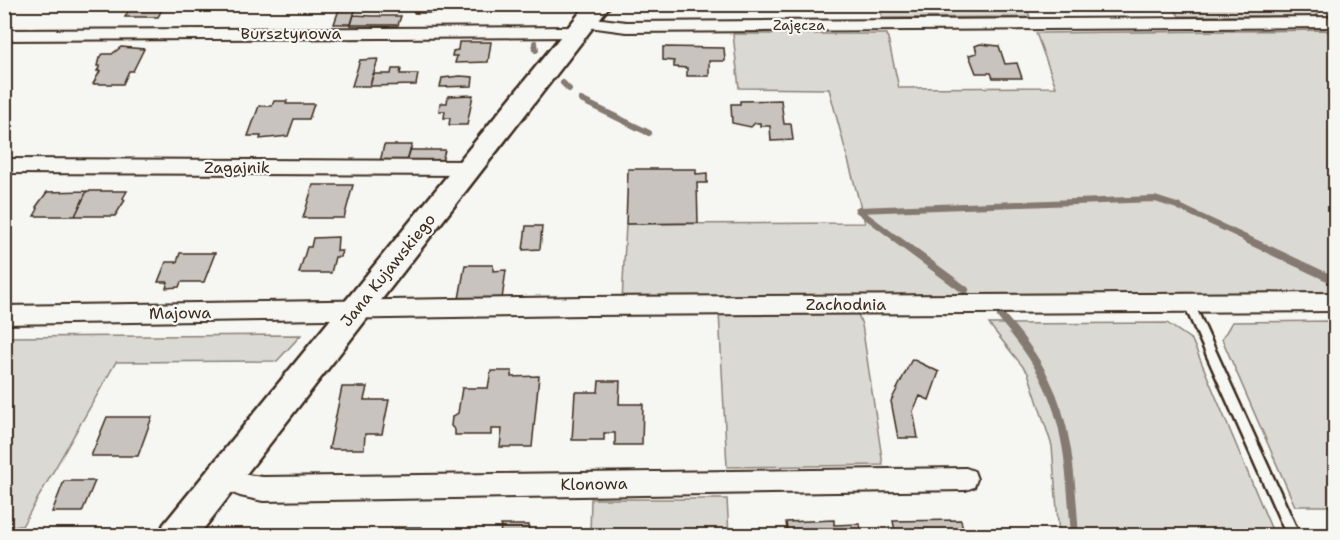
<svg xmlns="http://www.w3.org/2000/svg" width="1340" height="540" font-family="'Shantell Sans',sans-serif">
	<style>
		.green { fill: #dad9d3; stroke: #8a8278; stroke-width: 1.5 }
		.lines { fill: none; stroke-linecap: round; stroke-linejoin: round }
		.stream-far1 { stroke: #857a71; stroke-width: 6 }
		.stream { stroke: #857a71; stroke-width: 8 }
		.building { fill: #c8c3be; stroke: #3b2a1e; stroke-width: 1.5 }
		.service-casing { stroke: #3b2a1e; stroke-width: 5 }
		.minor-casing { stroke: #3b2a1e; stroke-width: 4 }
		.secondary-casing { stroke: #3b2a1e; stroke-width: 5 }
		.service { fill: #f6f6f2; fill-rule: evenodd }
		.minor { fill: #f6f6f2; fill-rule: evenodd }
		.secondary { fill: #f6f6f2; fill-rule: evenodd }
		.labels { text-anchor: middle; dominant-baseline: central; stroke-width: 4.5; stroke-linejoin: round; paint-order: stroke }
		.far-street-label { font-size: 14px; fill: #3b2a1e; stroke: #f6f6f2 }
		.street-label { font-size: 16px; fill: #3b2a1e; stroke: #f6f6f2 }
	</style>
	<rect width="100%" height="100%" fill="#f6f6f2"/>
	<filter id="ink" filterUnits="userSpaceOnUse"><feTurbulence type="fractalNoise" baseFrequency=".0167" numOctaves="2"/><feDisplacementMap in="SourceGraphic" scale="12" xChannelSelector="R" yChannelSelector="G"/><feConvolveMatrix kernelMatrix="1 2 1 2 8 2 1 2 1" color-interpolation-filters="sRGB"/></filter>
	<g filter="url(#ink)">
		<path class="green" d="M879,5H1025L1030,17L882,18Z
			M1323,5L1324,6L1316,16H1179L1172,5Z
			M1325,30L1335,35V295L622,302L626,224L865,223L829,89L739,88L733,34H887L899,88L1056,87L1036,33Z
			M719,312L858,314L862,325L883,465L727,467Z
			M1335,321V506H1295L1222,339L1232,322Z
			M1167,323L1192,340L1274,535H1059L1052,446L1028,373L989,324Z
			M301,335L277,361L116,362L22,526H5V337Z
			M591,499H727L729,535H590Z"/>
		<g class="lines">
			<path class="stream-far1" d="M535,43L536,50
				M563,83L569,89
				M581,100L649,133
				M858,210L1155,199L1177,206L1250,240
				M858,210L898,240"/>
			<path class="stream" d="M896,239L965,290
				M1246,239L1336,281
				M1001,316C1018,336 1035,357 1046,381C1070,428 1071,485 1075,536"/>
		</g>
		<path class="building" d="M132,4H165L158,17H125Z
			M341,4H357L351,24H334Z
			M411,4H434L432,13H415L418,6Z
			M354,15L372,16H401L398,25H351Z
			M459,42H491L488,62L455,63L457,56H452L453,51L458,50Z
			M980,44L999,46L1005,64L1017,63L1022,78H993L991,73H976L969,55L977,53L975,46Z
			M121,47L144,49L133,71H129L123,84H93L100,71H97L100,66H97L99,58L103,54H112Z
			M663,47L724,48L725,61H709V76H687V68L674,67V61L663,60Z
			M378,59L370,86H352L360,60Z
			M392,69H401L400,74H418L416,85L370,86L373,74H391Z
			M460,76L473,77L472,86L440,87L442,78Z
			M473,95L467,125H449L450,118H444L445,111H439L440,103H447L448,96Z
			M781,100L784,124H791L793,140L771,141L770,126H760V123H755L751,127L732,123L731,104H740V101Z
			M274,101H287L286,104H314L309,119H294L288,136L260,139L261,136H248L259,106H272Z
			M384,145H412L407,161L380,162Z
			M410,150H445L442,161H407Z
			M628,169H696V174L707,173V183H697L698,223L626,224Z
			M313,185H353L344,218H303Z
			M87,191L75,216H34L38,209L36,207L47,192Z
			M87,191H127L123,198L125,200L115,216H75Z
			M526,226H542L540,249L523,250Z
			M338,237L337,251H342L340,257H335L331,273H299L307,247H311L313,238Z
			M180,253H215L204,282H181L179,287L166,288L168,282H158L166,262H177Z
			M465,265H493V271L506,270L502,299H459Z
			M912,359L939,372L929,400L920,396L913,411L918,438H898L891,401Z
			M491,371H512L511,377L539,376L532,447H500L502,429H491V435H455V430L451,426L452,417L458,413L462,388H488Z
			M599,381H620L619,404H643L642,445H615V433H604V440H572L575,392H598Z
			M342,387H367L364,400H389L382,434H365L364,449H329Z
			M107,417H152L138,456H91Z
			M64,481H95L82,512H52Z
			M834,520V525L860,524L862,536H788L786,522Z
			M961,520L964,536H896L893,521Z
			M501,525H529L528,536H500Z
			M392,527H421L420,536H390Z
			M541,531H574V536H541Z
			M432,533H464V536H432Z"/>
		<g class="lines">
			<defs>
				<path id="service" d="M1188,297L1192,299L1300,536H1287L1183,302L1184,299Z"/>
				<path id="minor" d="M1328,4H1336V10Z
					M586,17L626,22L1336,17V27L626,32L581,26L578,22L581,18Z
					M577,27L583,28L585,32L583,36L577,37L4,40V30Z
					M4,159L470,161L476,163L479,168L476,173L470,175L4,173Z
					M1336,293V311L585,315L4,324V306L585,297Z
					M223,467L240,474L263,477L966,468L974,471L977,479L974,487L966,490L263,501L240,496L215,486L212,478L215,470Z"/>
				<path id="secondary" d="M587,4H611L198,536H159L164,524Z"/>
			</defs>
			<use href="#service" class="service-casing"/>
			<use href="#minor" class="minor-casing"/>
			<use href="#secondary" class="secondary-casing"/>
			<use href="#service" class="service"/>
			<use href="#minor" class="minor"/>
			<use href="#secondary" class="secondary"/>
		</g>
	</g>
	<g class="labels">
		<g class="far-street-label">
			<text x="799" y="25">Zajęcza</text>
		</g>
		<g class="street-label">
			<text x="291" y="33">Bursztynowa</text>
			<text x="237" y="167">Zagajnik</text>
			<text transform="translate(388 270) rotate(-51)">Jana Kujawskiego</text>
			<text x="846" y="304">Zachodnia</text>
			<text transform="translate(180 313) rotate(-1)">Majowa</text>
			<text transform="translate(594 484) rotate(-1)">Klonowa</text>
		</g>
	</g>
	<rect width="1340" height="540" fill="none" stroke="#f6f6f2" stroke-width="24"/>
	<rect x="12" y="12" width="1316" height="516" fill="none" stroke="#3b2a1e" stroke-width="2" filter="url(#ink)"/>
</svg>
